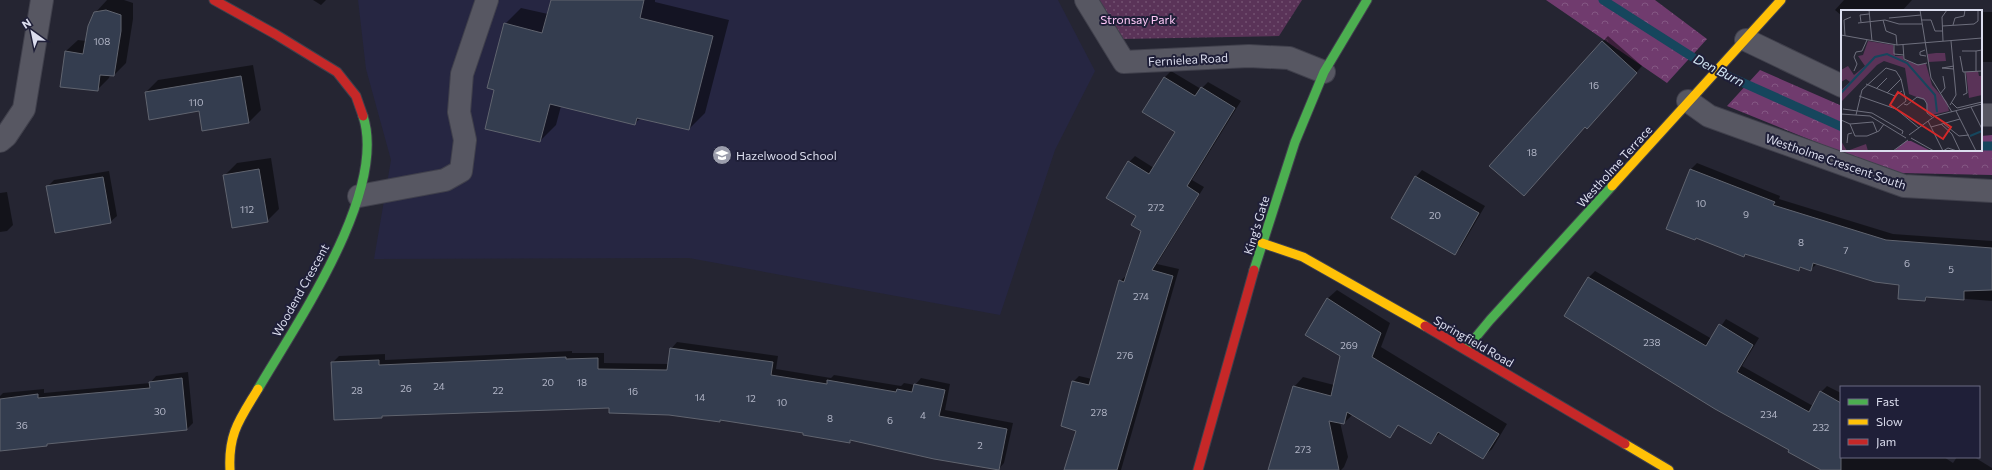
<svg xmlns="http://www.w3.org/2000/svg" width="1992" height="470" font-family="Commissioner,sans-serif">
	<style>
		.built { fill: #262642 }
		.forest { fill: url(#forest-crowns) }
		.park { fill: url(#park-dots) }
		.shadow { fill: #0007 }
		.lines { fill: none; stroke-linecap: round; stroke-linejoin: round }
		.stream { stroke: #16465d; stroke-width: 9 }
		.building { fill: #343d4f; stroke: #60646f }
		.street-casing { stroke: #40404c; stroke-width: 24 }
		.fast-casing { stroke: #40404c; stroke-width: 11 }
		.slow-casing { stroke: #40404c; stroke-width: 11 }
		.jam-casing { stroke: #40404c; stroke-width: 11 }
		.street { stroke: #575762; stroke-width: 22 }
		.fast { stroke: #4caf50; stroke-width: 9 }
		.slow { stroke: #ffc107; stroke-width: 9 }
		.jam { stroke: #c62828; stroke-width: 9 }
		.labels { text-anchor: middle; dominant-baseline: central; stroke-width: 4; stroke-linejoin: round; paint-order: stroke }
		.number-label { font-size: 10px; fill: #b1b5c6 }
		.park-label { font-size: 12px; fill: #ffc9f8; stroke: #1f1f38 }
		.street-label { font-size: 12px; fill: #dbddee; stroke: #1f1f38 }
		.poi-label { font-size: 12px; fill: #dbddee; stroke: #1f1f38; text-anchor: start }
		.water-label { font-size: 13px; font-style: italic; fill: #d2e7f4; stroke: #1f1f38 }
		.inset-river { fill: none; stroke: #16465d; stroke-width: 2 }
		.inset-road { fill: none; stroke: #6e6f7d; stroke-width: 1 }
		.view { fill: #d62828; fill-opacity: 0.15; stroke: #d62828; stroke-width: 2 }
		.inset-edge { fill: none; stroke: #dbddee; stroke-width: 2 }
	</style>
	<defs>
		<pattern id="forest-crowns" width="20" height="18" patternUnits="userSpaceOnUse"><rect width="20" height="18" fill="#703b6e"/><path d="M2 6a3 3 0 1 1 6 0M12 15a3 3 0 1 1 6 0" fill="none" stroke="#845783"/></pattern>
		<pattern id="park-dots" width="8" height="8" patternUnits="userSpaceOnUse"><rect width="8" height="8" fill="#5a3358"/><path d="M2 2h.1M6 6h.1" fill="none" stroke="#715070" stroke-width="1.8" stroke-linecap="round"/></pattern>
	</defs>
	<rect width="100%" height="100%" fill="#252532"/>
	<path class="built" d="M358,0H1058L1095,71L1055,150L1000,315L689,258L374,259L391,160L366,69Z"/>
	<path class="forest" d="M1546,0H1655L1707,39L1667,83Z
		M1760,70L1842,106V150H1981V136L1992,135V175L1901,173L1853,157L1727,106Z"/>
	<path class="park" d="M1097,0H1302L1279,36L1121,39Z"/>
	<path class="shadow" d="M107,0H124L133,3V19L126,63L114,75H110L109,78L97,90L66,51L78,40L86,41L95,13Z
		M313,0H326L321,5Z
		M552,0H655V2L729,20L705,113L689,129L641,118L634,124L561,106L556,125L540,141L505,24L521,8L548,14Z
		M1844,0H1912L1902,11H1842V16L1835,10Z
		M1928,10L1965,11H1926Z
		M1981,12H1992V62H1981Z
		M1608,36L1642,66L1593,122L1602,42Z
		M253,65L261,110L249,122L199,110L146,92L158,80Z
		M1171,71L1201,89L1208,82L1241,101L1192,180L1204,187L1157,264L1179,269L1121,470H1065L1077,430L1073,382L1079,376L1092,379L1120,281L1127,275L1142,230L1137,216L1129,162L1135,156L1154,168L1176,132L1143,112L1165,77Z
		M271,158L279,209L267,221L225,175L237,163Z
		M1697,163L1780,196L1779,199L1893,234L1992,241V301L1929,296L1925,300L1900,284L1817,264L1810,270L1802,267L1799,270L1746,254L1744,256L1691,169Z
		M1422,170L1485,206L1461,247L1455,254L1416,177Z
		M109,171L117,216L110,222L47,187L54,180Z
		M7,192L13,225L7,231L0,232V193Z
		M1595,271L1712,339L1726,319L1759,338L1742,366L1813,406L1821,392L1827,386L1841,393V457H1944L1953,463L1957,457H1974L1992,468V470H1825L1790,449L1588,278Z
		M1337,290L1390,323L1381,347L1507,424L1492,449L1482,458L1440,433L1431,442L1419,436L1418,437L1393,421L1353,414L1344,423L1340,422L1348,457L1344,467L1341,470H1270L1294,387L1303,377L1334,385L1341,355L1327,299Z
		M677,342L778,356L776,369L831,378L834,375L901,386L904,383L915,385L921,378L950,384L945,410L1013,423L1004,463L998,470L852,440L849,442L805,433L721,419L720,421L610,407L383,415L381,417L332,363L339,356L385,354V360L572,351V353H604V363L669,364L671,349Z
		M188,372L193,423L187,429L70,441L0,451V396L3,393L44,389V393L150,383L156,376Z"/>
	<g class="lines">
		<path class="stream" d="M1603,0L1708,67L1842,127
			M1981,146H1992"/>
	</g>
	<path class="building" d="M551,0H644L640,18L713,36L689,130L637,118L635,125L550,104L540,142L485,129L494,90L487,88L504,23L542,33Z
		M106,10L121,15V31L114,76L100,75L98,91L60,87L65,51L83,54L88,26L94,12Z
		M1602,41L1637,73L1587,129L1585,127L1524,196L1489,166Z
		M241,76L249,123L202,131L199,111L149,120L145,92Z
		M1164,77L1195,96L1201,87L1235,108L1187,186L1199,194L1152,270L1173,276L1117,470H1064L1076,431L1061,426L1072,381L1089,385L1119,280L1124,282L1141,231L1131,225L1136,216L1106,198L1128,161L1149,174L1175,132L1142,112Z
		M259,169L268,222L232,228L223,175Z
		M1690,169L1775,202L1773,205L1886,240L1992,248V290L1964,291V300L1926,297L1925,301L1898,299L1899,285L1875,282L1813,263L1811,271L1800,267L1799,271L1745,254L1744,257L1696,238L1695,240L1666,229Z
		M1415,176L1479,213L1455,255L1391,218Z
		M103,177L111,223L55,233L46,186Z
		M1588,277L1706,346L1719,324L1753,345L1737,372L1809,412L1820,391L1841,403V470H1821L1788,452L1789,450L1715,409L1564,316Z
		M1327,298L1381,333L1372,357L1499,434L1483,459L1438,432L1431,444L1398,425L1390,438L1347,412L1344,424L1329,421L1339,470H1268L1293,386L1331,396L1340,356L1305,335Z
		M670,348L773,362L771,375L827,384V380L896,392L897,389L912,392L914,384L945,390L939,416L1007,429L999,470L934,459L850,440V443L803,435V433L720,420V422L669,415L609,413V408L382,416V418L334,420L331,362L379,360V365L566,357V359L598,358V369L667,370Z
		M182,378L187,430L47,444V446L0,451V399L38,394V398L150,388L149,382Z"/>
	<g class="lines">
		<defs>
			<path id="street" d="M1086,0L1124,62L1249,56L1289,58L1324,72
				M1746,40L1842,86
				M1688,101L1709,116L1904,186L1992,191
				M1981,115H1992
				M0,141L6,136L24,109L42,0
				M359,196L445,180L461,171L465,140L459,112L462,74L487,0"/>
			<path id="fast" d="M1254,270L1295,142L1324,72L1367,0
				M1466,349L1490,320L1612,186
				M258,389C296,324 388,192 363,116"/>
			<path id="slow" d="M1612,186L1781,0
				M1262,243L1303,257L1425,326
				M1625,444L1669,470
				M230,470C228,433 240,419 258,389"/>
			<path id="jam" d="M214,0L275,34L337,72L356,96L363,116
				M1425,326L1625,444
				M1198,470L1254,270"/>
		</defs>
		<use href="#street" class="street-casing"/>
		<use href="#fast" class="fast-casing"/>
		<use href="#slow" class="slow-casing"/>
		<use href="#jam" class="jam-casing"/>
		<use href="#street" class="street"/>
		<use href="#fast" class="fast"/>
		<use href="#slow" class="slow"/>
		<use href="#jam" class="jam"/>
	</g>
	<defs>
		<symbol id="school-disc" viewBox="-11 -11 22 22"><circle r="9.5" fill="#9b9dac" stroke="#1f1f38"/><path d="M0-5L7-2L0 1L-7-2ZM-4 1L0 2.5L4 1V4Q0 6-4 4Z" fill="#fff"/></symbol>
	</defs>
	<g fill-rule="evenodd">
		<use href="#school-disc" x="711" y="144" width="22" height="22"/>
	</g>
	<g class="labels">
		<g class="number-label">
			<text x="102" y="41">108</text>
			<text x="1594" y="85">16</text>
			<text x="196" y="102">110</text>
			<text x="1532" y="152">18</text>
			<text x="1701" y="203">10</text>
			<text x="1156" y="207">272</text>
			<text x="247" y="209">112</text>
			<text x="1746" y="214">9</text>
			<text x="1435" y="215">20</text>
			<text x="1801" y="242">8</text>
			<text x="1846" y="250">7</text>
			<text x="1907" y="263">6</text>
			<text x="1951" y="269">5</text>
			<text x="1141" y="296">274</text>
			<text x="1652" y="342">238</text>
			<text x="1349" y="345">269</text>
			<text x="1125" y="355">276</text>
			<text x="548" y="382">20</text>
			<text x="582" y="382">18</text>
			<text x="439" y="386">24</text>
			<text x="406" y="388">26</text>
			<text x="357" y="390">28</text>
			<text x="498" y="390">22</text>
			<text x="633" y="391">16</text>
			<text x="700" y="397">14</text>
			<text x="751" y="398">12</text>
			<text x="782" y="402">10</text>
			<text x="160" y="411">30</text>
			<text x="1099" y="412">278</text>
			<text x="1769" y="414">234</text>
			<text x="923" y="415">4</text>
			<text x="830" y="418">8</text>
			<text x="890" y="420">6</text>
			<text x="22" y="425">36</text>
			<text x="1821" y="427">232</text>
			<text x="980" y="445">2</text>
			<text x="1303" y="449">273</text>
		</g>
		<g class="park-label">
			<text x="1138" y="19">Stronsay Park</text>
		</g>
		<g class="street-label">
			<text transform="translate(1188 59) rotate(-3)">Fernielea Road</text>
			<text transform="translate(1836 161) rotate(19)">Westholme Crescent South</text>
			<text transform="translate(1614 166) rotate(-48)">Westholme Terrace</text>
			<text transform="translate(1256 225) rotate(-73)">King's Gate</text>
			<text transform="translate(300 290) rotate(-61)">Woodend Crescent</text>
			<text transform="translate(1474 341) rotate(30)">Springfield Road</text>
		</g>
		<g class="poi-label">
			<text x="736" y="155">Hazelwood School</text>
		</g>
		<g class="water-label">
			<text transform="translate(1719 70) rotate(27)">Den Burn</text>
		</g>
	</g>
	<g transform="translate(1841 10)">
		<rect width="141" height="141" fill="#252532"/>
		<path d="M95,43H104L105,51L87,52V44Z" fill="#5a3358"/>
		<path d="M65,131H70L90,141H53Z" fill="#703b6e"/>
		<path d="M27,31L52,35L54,46H62L63,50L75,54H85L91,75L106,92L108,101L91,105L86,103L85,91L68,84L64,58L43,51L36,55L0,92V80L9,72L5,69L0,72V60L7,56L13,65L24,56L17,46L22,45ZM137,61L138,66H141V85L128,88L125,62ZM0,131L6,141L25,134L27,141H0Z" fill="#5a3358"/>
		<path class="inset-river" d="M0,83L34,47L46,44L66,53L94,85L96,102M129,126L141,121"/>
		<path class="inset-road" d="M28,0L31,31M79,0L90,68L111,102M48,8L80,5M42,10L45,21L55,25L56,35M80,10H90L94,21H102M20,12L19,5L28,4M17,13L44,10L58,14H81M112,15L114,8L123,6L124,0M101,16L133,14L137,11V0M0,25L56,35L141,28M4,26L3,10L10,7M102,31L101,7L106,0M53,35V44L63,45M62,35L63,49L77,55L86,53M84,40L79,42V45L85,46M121,41H135M119,46L122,62L141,61M113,59L101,58L113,56M13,61L16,54L13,47L15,42L21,41L26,30M135,61V41L141,40M25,74L54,86L61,81M35,79L46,68M46,83L60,69M99,84L104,78L102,66M122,85L126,83L124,62M18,86L55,99L78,118M111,93L116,98L141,92M63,94L66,95L76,87L83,89L86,94V103L91,107M109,95L115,85L110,31M130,97L141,119M2,99L31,103L62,121L61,124M115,101L135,141M0,104L29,106L65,128M15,105L21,80L45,58L55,61L60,69L65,91L55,99M0,110L9,114L14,126H26L38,121L43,114M87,111L102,141M9,114L32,112L36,122M100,114L111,124L119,141M103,114L118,126L128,125M90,117L119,109M68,125L94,106L141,94M70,128L93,141M6,133L7,124L11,123M52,141L67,130M102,141L107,138L116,141"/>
		<path class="view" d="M57,82L110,117L102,129L49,95Z"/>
		<rect width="141" height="141" class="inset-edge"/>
	</g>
	<rect x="1840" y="386" width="140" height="72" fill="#1f1f38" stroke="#6a6b81"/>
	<rect x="1848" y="399" width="20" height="6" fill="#4caf50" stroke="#6a6b81"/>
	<text x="1876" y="406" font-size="12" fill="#dbddee">Fast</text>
	<rect x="1848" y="419" width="20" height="6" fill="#ffc107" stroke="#6a6b81"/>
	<text x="1876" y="426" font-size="12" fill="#dbddee">Slow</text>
	<rect x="1848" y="439" width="20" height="6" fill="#c62828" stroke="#6a6b81"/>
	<text x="1876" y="446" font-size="12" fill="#dbddee">Jam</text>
	<g transform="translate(32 32) rotate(327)" stroke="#1f1f38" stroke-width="3" paint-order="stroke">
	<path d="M0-3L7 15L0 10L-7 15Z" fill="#dbddee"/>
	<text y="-6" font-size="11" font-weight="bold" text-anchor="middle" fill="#dbddee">N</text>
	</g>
</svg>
